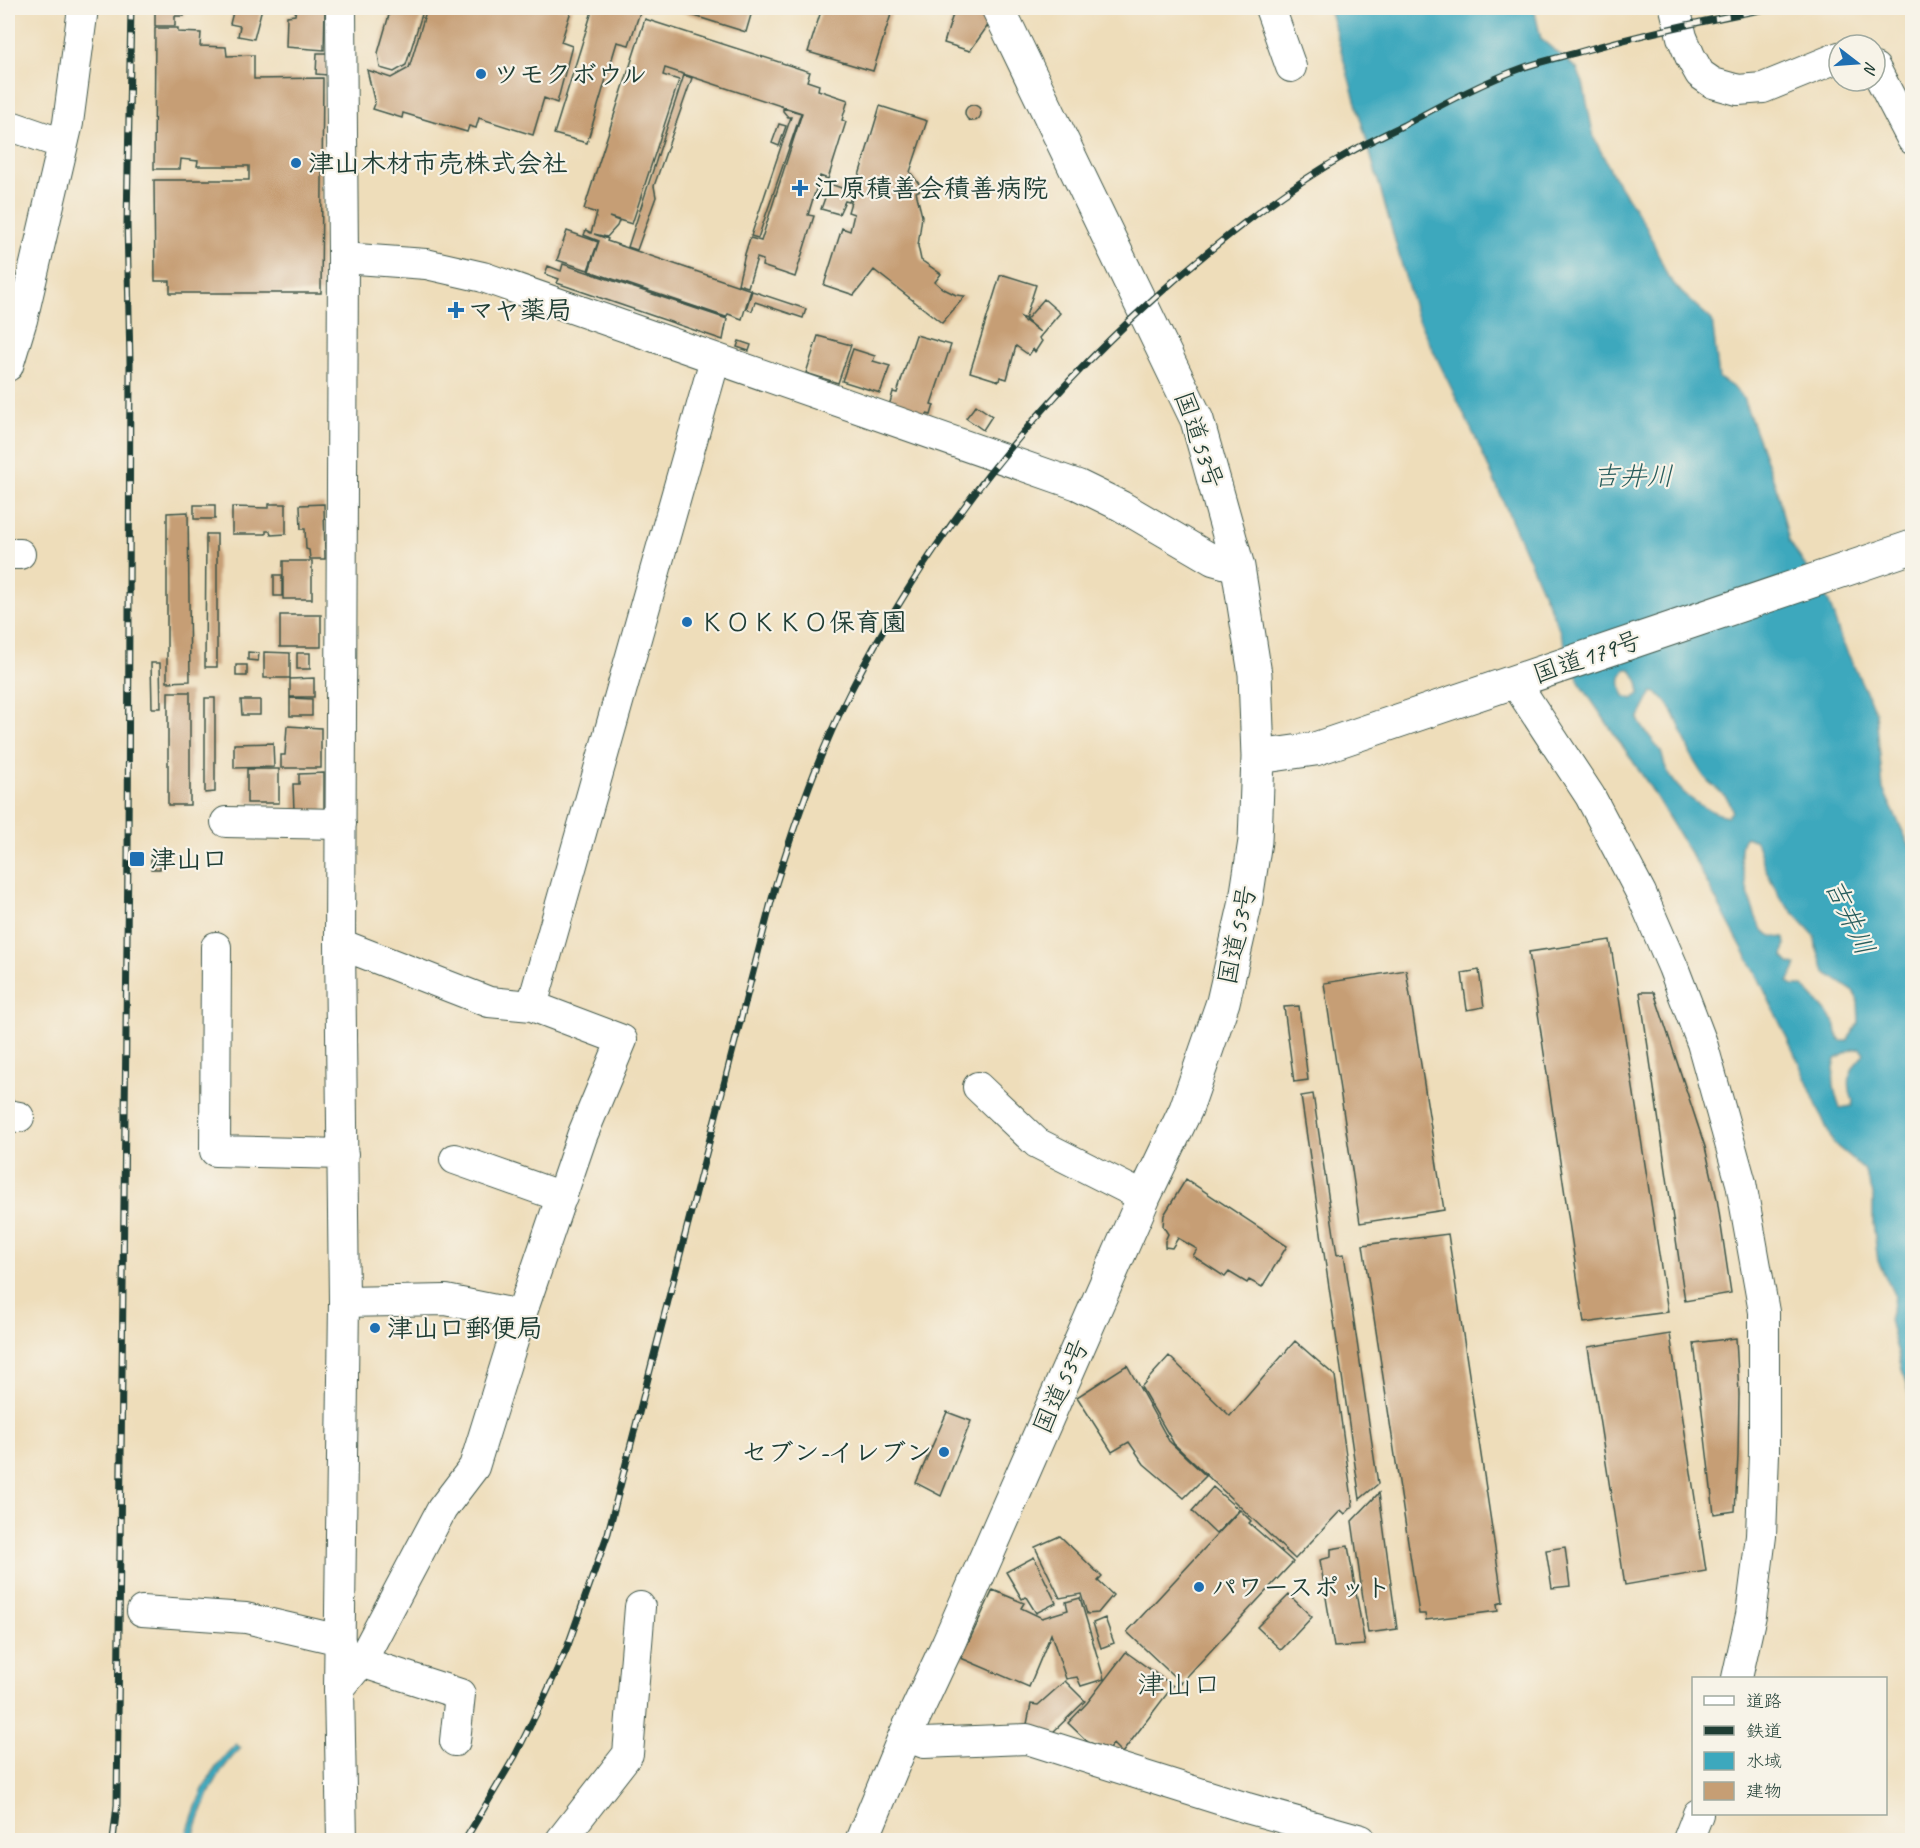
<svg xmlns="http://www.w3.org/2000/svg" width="1920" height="1848" font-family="Caveat,'Klee One',sans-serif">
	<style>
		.water { fill: #3da8bd; stroke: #2e7278; stroke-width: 1.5; fill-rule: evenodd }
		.building { fill: #c69e74 }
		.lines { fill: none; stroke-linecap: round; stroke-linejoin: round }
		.minor-casing { stroke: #3e5548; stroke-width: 32 }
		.highway-casing { stroke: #3e5548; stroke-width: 35 }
		.minor { stroke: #fff; stroke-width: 30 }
		.highway { stroke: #fff; stroke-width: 33 }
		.rail-casing { stroke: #1f3d34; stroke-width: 7 }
		.rail { stroke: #f7f3e8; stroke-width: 4.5; stroke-dasharray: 14; stroke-linecap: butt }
		.poi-dot { fill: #1f6fb2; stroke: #f7f3e8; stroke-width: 2 }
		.labels { text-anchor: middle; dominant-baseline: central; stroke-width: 4.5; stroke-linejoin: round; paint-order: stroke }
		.poi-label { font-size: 26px; font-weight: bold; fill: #1f3d34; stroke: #f7f3e8; text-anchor: start }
		.street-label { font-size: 26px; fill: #1f3d34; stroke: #f7f3e8 }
		.water-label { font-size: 27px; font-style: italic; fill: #285d5d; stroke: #f7f3e8 }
		.quarter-label { font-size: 28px; fill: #1f3d34; stroke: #f7f3e8 }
	</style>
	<rect width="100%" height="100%" fill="#f7f3e8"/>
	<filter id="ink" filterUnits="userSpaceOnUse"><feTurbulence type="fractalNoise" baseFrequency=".0167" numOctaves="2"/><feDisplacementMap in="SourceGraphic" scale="12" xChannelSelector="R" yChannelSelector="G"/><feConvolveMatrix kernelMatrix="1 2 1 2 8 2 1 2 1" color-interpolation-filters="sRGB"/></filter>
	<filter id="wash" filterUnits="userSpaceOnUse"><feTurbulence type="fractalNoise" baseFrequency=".008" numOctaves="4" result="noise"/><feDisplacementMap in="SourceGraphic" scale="24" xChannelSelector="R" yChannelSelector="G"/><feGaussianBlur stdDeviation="1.35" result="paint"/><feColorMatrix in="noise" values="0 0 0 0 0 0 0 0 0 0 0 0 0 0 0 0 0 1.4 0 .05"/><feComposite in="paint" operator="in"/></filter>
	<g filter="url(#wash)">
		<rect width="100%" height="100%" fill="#eeddba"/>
		<path class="water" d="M1329,8H1534L1541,39L1577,69L1583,83L1594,138L1614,177L1646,226L1668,277L1682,293L1712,320L1719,378L1734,388L1743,398L1777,490L1789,541L1829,602L1841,639L1876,713L1883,789L1912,851V1406L1889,1320L1895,1297L1878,1261L1873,1223V1194L1864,1169L1833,1143L1798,1061L1758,977L1695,861L1647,782L1579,682L1557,624L1476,439L1416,315ZM1626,669H1631L1638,682L1640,693L1632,699L1624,696C1620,685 1618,678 1626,669ZM1652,692C1673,695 1684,742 1694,761C1698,767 1702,775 1707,780C1716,790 1732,797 1732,812L1727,816C1701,810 1677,792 1666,768C1663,762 1663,755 1660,750C1653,739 1643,731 1638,719ZM1746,837L1756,841L1765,868L1780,898L1815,936L1816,947L1825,972L1854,992L1858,1001L1859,1023L1847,1041H1841C1835,1035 1838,1030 1835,1023C1832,1016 1809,993 1803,986H1793L1788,982L1796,968V965L1789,963L1783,957L1785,945L1784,938C1776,937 1769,937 1763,930C1754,921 1739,863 1741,850C1741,844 1742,841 1746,837ZM1860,1048L1864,1053C1861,1059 1858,1060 1855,1065C1847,1076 1849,1090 1853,1101L1852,1106L1840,1108C1834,1094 1831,1074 1836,1059L1853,1049Z
			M236,1744L241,1748C214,1773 203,1806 192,1840H185C197,1801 205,1774 236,1744Z"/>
		<g id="blocks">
			<path class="building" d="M155,8H184V16H175V26H155Z
				M234,8H262L254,39L238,36L240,26L230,24Z
				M296,8H325L324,50L286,47L287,16L295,15Z
				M391,8H424L406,65L394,72L380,68L378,53Z
				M427,8H572L561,42L572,46L557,103L544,98L533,135L479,118L476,128L469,126L467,132L403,113L402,118L373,109L375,104L367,70L391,78L409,68Z
				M593,8L641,9L629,45L617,42L587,143L554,134Z
				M669,8H753L746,32Z
				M822,8H893L873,71L808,52Z
				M955,8H980L989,24L970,51L944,43Z
				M645,19L810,72L807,81L819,85L818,90L848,100L842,120L846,122L828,179L820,176L808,215L814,216L795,277L762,266L763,260L757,258L748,287L738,284L745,254L750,238L761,241L802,113L665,68L663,75L679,80L632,224L609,217L619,221L617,226L607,237L594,234L608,239L607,241L751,290L742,319L728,314L726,317L589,271L599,241L584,235L586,230L591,233L597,213L584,209Z
				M155,28H178V32L201,33L200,46L226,47L227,56L254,55V79L323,78L321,293H170V281H155L154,180H249V166H197L198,161L181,159L180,169H154Z
				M317,53H328L327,75L316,74Z
				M684,75L692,78L654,186L656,197L637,250L628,247Z
				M965 113a8 8 0 1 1 16 0a8 8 0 1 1-16 0Z
				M880,106L927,121L910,172L923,189L916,192L922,216L918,246L920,255L921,260L941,274L935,282L942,288L956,295L965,296L942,323L874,270L854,295L824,285L842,228L850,231L854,214L848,212Z
				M783,108L801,113L758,238L751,236L791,117H788L783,111Z
				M779,124L786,126L779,146L772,143Z
				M830,184L853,192L849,202L845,201L839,214L821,209Z
				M567,231L598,242L588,270L557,260Z
				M563,264L727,319L723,340L557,283L559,279L545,274L548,266L561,271Z
				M1004,275L1036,285L1025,319L1021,317L1024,322L1025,321L1040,332L1026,320L1044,299L1060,313L1039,338L1042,341L1035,352L1033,349L1029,355L1016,346L1007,379L1000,377L999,381L970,372L1000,276Z
				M752,291L806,309L803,318L755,302L752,311L746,309Z
				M916,335L951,345L931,404L934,405L931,415L927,414L926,417L889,406L893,392L897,393Z
				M818,336L851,345L838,383L806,373Z
				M739,341L751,345L749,351L737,347Z
				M853,349L875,356L873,361L890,366L880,393L842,381Z
				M976,405L992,416L983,430L966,418Z
				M269,504H286V534L271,535L270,531H266V534H232V507L269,508Z
				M324,504L325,559H310L309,550L306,549L305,529H301L300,505Z
				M194,505H215V519H194Z
				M188,512L190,681L167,682V513Z
				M206,534H217V667H205Z
				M283,561H312V599H283Z
				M274,575H282V596H274Z
				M280,615H321V647H280Z
				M248,652L259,653L258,661L248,660Z
				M264,652L290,653V678H264Z
				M297,653H310V669H297Z
				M151,663H160L161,708H152Z
				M236,665H247V676H236Z
				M314,678V697H290V679Z
				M168,692H190V805H168Z
				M205,698H215V792L205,793Z
				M290,698L312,699V716H290Z
				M241,700H260V715H242Z
				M287,726L321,728V768H281V755H285Z
				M273,743L274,767L234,768V744Z
				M247,769H279V803H247Z
				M324,773V811H294L293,784H299V774Z
				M151,849H160V869H151Z
				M1610,940L1668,1312L1584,1323L1529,952Z
				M1406,970L1444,1210L1360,1223L1324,983Z
				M1479,970L1484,1007L1467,1010L1462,973Z
				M1640,992H1654L1705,1147L1717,1199L1731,1293L1685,1301Z
				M1299,1006L1308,1080L1294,1082L1284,1007Z
				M1313,1094L1337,1255L1344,1254L1378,1484L1360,1499L1301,1096Z
				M1186,1179L1287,1246L1262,1287L1249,1280L1247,1283L1229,1272L1225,1277L1193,1256L1197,1249L1178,1238L1172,1248L1165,1247V1241L1168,1234L1163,1226L1164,1215Z
				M1448,1234L1503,1602L1497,1604L1498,1611L1426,1620L1425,1614H1419L1363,1245Z
				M1670,1334L1706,1571L1625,1585L1588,1347Z
				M1736,1338L1739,1394L1738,1456L1735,1511L1714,1514L1694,1343Z
				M1295,1341L1335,1376L1353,1506L1345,1514L1341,1510L1295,1559L1174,1444L1141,1387L1169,1356L1230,1416Z
				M1127,1365L1169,1441L1206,1476L1184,1498L1144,1464L1129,1442L1112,1452L1077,1397Z
				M947,1412L971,1421L941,1496L916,1483Z
				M1213,1487L1239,1510L1216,1534L1192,1511Z
				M1379,1493L1397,1629L1368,1633L1352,1521Z
				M1240,1510L1251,1521L1249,1523L1293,1562L1181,1683L1127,1632Z
				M1060,1536L1102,1577L1098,1581L1113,1595L1098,1613L1087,1614L1081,1594L1060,1598L1035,1547Z
				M1348,1546L1365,1645L1334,1647L1320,1560L1331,1557V1549Z
				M1565,1547L1570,1586L1552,1588L1546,1550Z
				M1034,1557L1056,1603L1036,1613L1026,1597L1022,1599L1006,1572Z
				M993,1590L1024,1603L1021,1608L1042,1618L1068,1610L1066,1602L1080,1598L1104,1679L1081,1686L1077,1677L1066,1679L1051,1634L1029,1687L961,1658Z
				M1289,1595L1312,1617L1281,1650L1257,1627Z
				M1105,1618L1114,1643L1101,1648L1093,1623Z
				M1126,1652L1173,1686L1122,1753L1113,1744L1109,1749L1088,1742L1068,1723L1087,1703Z
				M1065,1681L1085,1701L1051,1734L1026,1729L1031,1704L1038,1705Z"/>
		</g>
	</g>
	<g filter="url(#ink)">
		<use href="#blocks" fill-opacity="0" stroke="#3e5548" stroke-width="1.5"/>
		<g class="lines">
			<defs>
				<path id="minor" d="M341,8L343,258L340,944L344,1302L339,1689L342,1840
					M1270,8L1291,67
					M1675,8L1682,37L1690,56L1700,74L1713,83L1738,90L1763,88L1839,57
					M1875,68L1912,139
					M8,125L63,144
					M343,258L426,264L483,277L1078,485L1121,506L1213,560L1238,567
					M8,366L22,320L68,123L83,8
					M8,554H20
					M1515,682L1590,796L1641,893L1673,967L1702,1043L1741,1183L1764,1312V1453L1761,1536L1751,1615L1737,1678
					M226,822L341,824
					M340,944L489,1002L532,1006L622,1040L582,1136L521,1315L446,1300L344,1302
					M216,947L215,1151L343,1154
					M532,1006L715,359
					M978,1087L1037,1143L1144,1197
					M8,1115L19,1117
					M455,1159L562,1197
					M142,1611L246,1618L340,1640
					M361,1662L460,1694L455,1741
					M339,1689L361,1662L442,1509L474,1467L521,1315
					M905,1736L924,1743L1027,1739L1247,1808L1361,1840
					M561,1840L628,1754L640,1607
					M1688,1840L1698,1814"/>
				<path id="highway" d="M1258,757L1315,749L1912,547
					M862,1840L905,1736L948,1644L1144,1197L1186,1109L1223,1002L1245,906L1255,841L1258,757L1255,674L1238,567L1197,420L998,8"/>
			</defs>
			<use href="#minor" class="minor-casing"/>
			<use href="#highway" class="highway-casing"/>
			<use href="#minor" class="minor"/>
			<use href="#highway" class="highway"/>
			<defs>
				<path id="rail" d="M113,1840L117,1805L128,856L130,362L127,223L131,8
					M465,1840L515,1756L545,1696L567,1648L608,1533L775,887C796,820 819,753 851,690C931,533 1043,394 1177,278C1230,233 1286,188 1347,154C1366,143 1385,134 1404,125C1443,104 1483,82 1525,67C1542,61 1561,57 1579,52C1642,34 1706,20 1771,8"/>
			</defs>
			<use href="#rail" class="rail-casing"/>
			<use href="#rail" class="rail"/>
		</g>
	</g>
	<g class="poi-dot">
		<circle cx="481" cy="74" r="6"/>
		<circle cx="296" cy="163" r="6"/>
		<path d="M797 179h6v6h6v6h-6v6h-6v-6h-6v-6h6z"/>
		<path d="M453 301h6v6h6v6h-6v6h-6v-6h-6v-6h6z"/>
		<circle cx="687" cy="622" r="6"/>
		<rect x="129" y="851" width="16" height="16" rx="3"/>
		<circle cx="375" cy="1328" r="6"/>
		<circle cx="944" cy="1452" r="6"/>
		<circle cx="1199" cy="1587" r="6"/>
	</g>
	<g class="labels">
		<g class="poi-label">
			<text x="493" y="74">ツモクボウル</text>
			<text x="308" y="163">津山木材市売株式会社</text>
			<text x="814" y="188">江原積善会積善病院</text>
			<text x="468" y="310">マヤ薬局</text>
			<text x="699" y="622">ＫＯＫＫＯ保育園</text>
			<text x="150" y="859">津山口</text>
			<text x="387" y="1328">津山口郵便局</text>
			<text x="932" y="1452" text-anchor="end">セブン-イレブン</text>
			<text x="1211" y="1587">パワースポット</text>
		</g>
		<g class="street-label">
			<text transform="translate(1199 440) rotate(71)">国道53号</text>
			<text transform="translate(1587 657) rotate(-19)">国道179号</text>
			<text transform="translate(1237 935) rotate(-78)">国道53号</text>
			<text transform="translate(1061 1386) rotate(-66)">国道53号</text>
		</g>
		<g class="water-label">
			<text x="1633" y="476">吉井川</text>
			<text transform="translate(1850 917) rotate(65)">吉井川</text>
		</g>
		<g class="quarter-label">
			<text x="1179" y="1684">津山口</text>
		</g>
	</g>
	<rect width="1920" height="1848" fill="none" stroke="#f7f3e8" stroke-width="30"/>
	<rect x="1692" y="1677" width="195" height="138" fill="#f7f3e8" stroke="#a1aaa0" stroke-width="1.5"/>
	<rect x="1704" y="1696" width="30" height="9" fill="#ffffff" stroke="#a1aaa0" stroke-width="1.5"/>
	<text x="1746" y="1707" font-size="18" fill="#1f3d34">道路</text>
	<rect x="1704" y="1726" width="30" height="9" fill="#1f3d34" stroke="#a1aaa0" stroke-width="1.5"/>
	<text x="1746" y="1737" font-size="18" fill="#1f3d34">鉄道</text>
	<rect x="1704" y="1752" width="30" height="18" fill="#3da8bd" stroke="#a1aaa0" stroke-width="1.5"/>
	<text x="1746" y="1767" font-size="18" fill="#1f3d34">水域</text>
	<rect x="1704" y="1782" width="30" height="18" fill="#c69e74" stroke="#a1aaa0" stroke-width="1.5"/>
	<text x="1746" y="1797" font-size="18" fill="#1f3d34">建物</text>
	<g transform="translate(1857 63) rotate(107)"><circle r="28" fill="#f7f3e8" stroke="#a1aaa0" stroke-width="1.5"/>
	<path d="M0-4.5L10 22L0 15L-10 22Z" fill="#1f6fb2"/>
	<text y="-9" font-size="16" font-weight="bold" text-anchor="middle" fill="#1f3d34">N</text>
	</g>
</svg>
